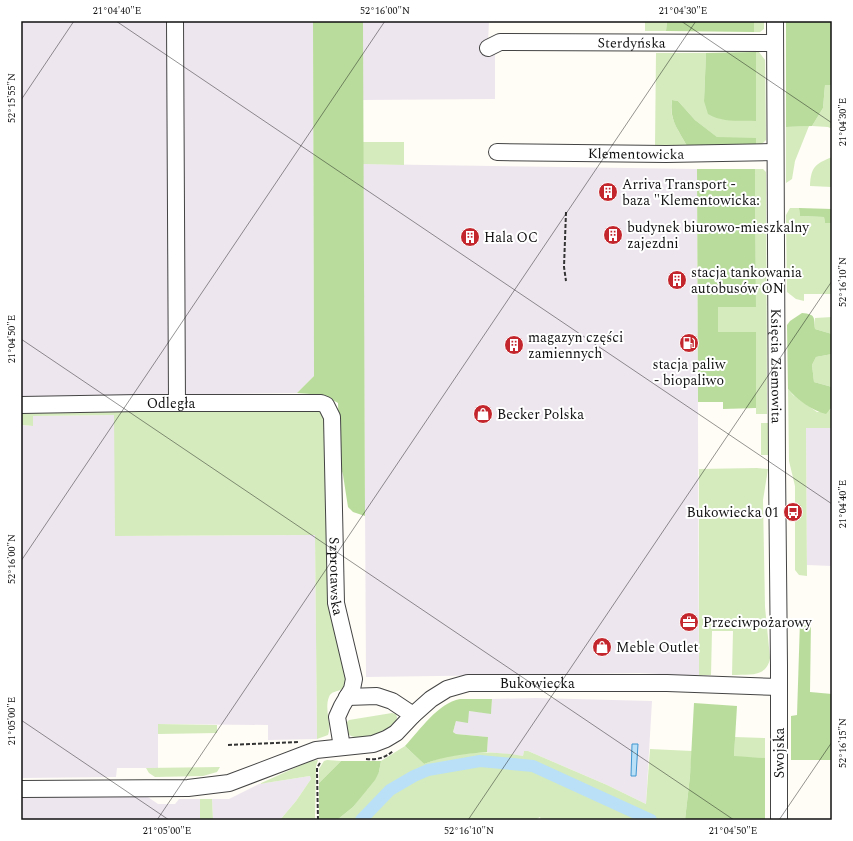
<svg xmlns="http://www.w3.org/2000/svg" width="853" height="841" font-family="Spectral,serif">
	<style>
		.industrial { fill: #eee6ef }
		.green { fill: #d5ebbd }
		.forest { fill: #b9dc9c }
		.water { fill: #b9e0f7; stroke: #3f96cf }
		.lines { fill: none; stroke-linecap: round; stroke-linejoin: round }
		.canal { stroke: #b9e0f7; stroke-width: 12 }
		.minor-casing { stroke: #444; stroke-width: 18 }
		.path { stroke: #333; stroke-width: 2; stroke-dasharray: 4 2; stroke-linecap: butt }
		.minor { stroke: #fff; stroke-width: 16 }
		.ticks { fill: none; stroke: #111; stroke-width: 1; stroke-opacity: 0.45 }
		.labels { text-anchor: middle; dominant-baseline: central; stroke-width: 4; stroke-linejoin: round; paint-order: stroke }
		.street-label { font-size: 14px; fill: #111; stroke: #fff }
		.poi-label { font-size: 14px; fill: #111; stroke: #fff; text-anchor: start }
		.neatline { fill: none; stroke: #111; stroke-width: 1.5 }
		.ticks-label { font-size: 10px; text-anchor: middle; fill: #111 }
	</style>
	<rect width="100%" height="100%" fill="#fffdf5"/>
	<path class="industrial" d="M21,21H313L314,376L297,393L21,397Z
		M363,21H489L488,43L495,53V99L363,100Z
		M363,164L697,169L699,675H659V674L640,673L366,677Z
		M115,415V536L315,535L317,739L268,740V725L158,724V768H117L116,777L21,778V425L33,426V416Z
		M806,428H832V566L807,565Z
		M536,698L652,701L646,804L607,785L528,751H524L523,756L487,752L488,737L456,734L453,732L456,721L469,711L491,713L492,699Z
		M310,776L311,779L296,801L280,820H213L212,799H229L259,784Z
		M145,795L158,804H175L179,799H200V820H21V796Z"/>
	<path class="green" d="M645,21H667L666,31H645Z
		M754,21H764V29L760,32H754Z
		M756,52H759L765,60L766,140L760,146H756L755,138H718L695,120L678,101L672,100C668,118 679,131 687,146H655L656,53H706L704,101L756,120Z
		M825,85H832V129L828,127L812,126L823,108Z
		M809,126L795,161L792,179L786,183V127Z
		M363,142H404V165L363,164Z
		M832,157V187L810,186C811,167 815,164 832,157Z
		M755,169H763L766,172L767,414H756V332H718V306L756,307Z
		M790,208H799L800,216L824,217L825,223H832V294H804V301L796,299L787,292L786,215Z
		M832,317V334L815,329V318Z
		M832,354V387L814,382L812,365L816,357Z
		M788,389L793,395L817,412L831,410L832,407V428H806L807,576L799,575L795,570V486L789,461Z
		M22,408L317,409L323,414L326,420L348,681C346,684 345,687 342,689C337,692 331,691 329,697C324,709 332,725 328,735L317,739L315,535L115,536L114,415L33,416V426L22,425Z
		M761,423H768V455H761Z
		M757,468L768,469L763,500L765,607L770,658C767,678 748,674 732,675L733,631H712L711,675H699V469Z
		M392,713L396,714L397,717L396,724C383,732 360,744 346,733V723L349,720Z
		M158,724L217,725V733L158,734Z
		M735,737L765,738V758L734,757Z
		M405,746L424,764C454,751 490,750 523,756L524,751H528L607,785L646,804L650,749L692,751L690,776L685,820H541L540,817L535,820H337L353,807L379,772L381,761Z
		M318,760L316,766L315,820H280L296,801L311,779L310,776L259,784L310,761Z
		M327,760L341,761L319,783V769L324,761Z
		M220,767L217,772L203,776L155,777L149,773L146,768Z
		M200,799H212L213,820H200Z"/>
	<path class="forest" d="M313,21H363L365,516L353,512L348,507L343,475L340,463L338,403L324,395L297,393L314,376Z
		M667,21H754V32L666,31Z
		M786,21H832V85H825L823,108L812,126L786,127Z
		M756,52V121C739,120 723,123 708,114L704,101L706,53Z
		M672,100L678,101L695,120L717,137L756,138V146H687C678,129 669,120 672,100Z
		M697,169H755L756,307H718V332H756V408L723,409V402H698Z
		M799,208L832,209V223H825L824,217L800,216Z
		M802,313C816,314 814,318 815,329L832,334V354L816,357L812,365L814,382L832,387V407L826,414C813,411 796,399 788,389L787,325L790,321Z
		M804,620H811L810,692L832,694V760H791V716L797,715L800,621Z
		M460,699H492L491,714L469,711L468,723L456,721L453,732L456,734L488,737L487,752C465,754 444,756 424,764L405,746C420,730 438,703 460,699Z
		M694,703L737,706L734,756L765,758V820H685L690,776Z
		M341,761H381L379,772L375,780L353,807L337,820H319V783Z"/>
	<path class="water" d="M632,744H638L636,776H631Z"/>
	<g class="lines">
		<path class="canal" d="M361,820L390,790L414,776L428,770L480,761L533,766L651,820"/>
		<defs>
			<g id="minor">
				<path d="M175,21L177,403"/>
				<path id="s1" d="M775,21L777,467L779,665V820"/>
				<path id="s2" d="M488,48L500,42L775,43"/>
				<path id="s3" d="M497,152L666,154L775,152"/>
				<path id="s4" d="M21,405L139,403H321L326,405L332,417L336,603L354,679L352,689L342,706L337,717L342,747"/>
				<path d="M347,697L377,696L392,701L413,715"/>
				<path id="s5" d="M21,789L188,788L229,783L316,750L373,744L386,739L396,733L413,715L431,699L447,689L468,683H667L779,687"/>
			</g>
		</defs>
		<use href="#minor" class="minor-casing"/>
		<path class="path" d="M566,212L564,267L566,281
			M228,745L299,742
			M366,759C377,760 385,758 393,751
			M318,820L317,772V768L320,763"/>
		<use href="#minor" class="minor"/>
	</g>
	<path class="ticks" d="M116,21L832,504M681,21L832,123M21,100L74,21M21,339L734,820M21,561L385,21M21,720L169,820M157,820L696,21M468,820L832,281M779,820L832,742"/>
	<defs>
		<symbol id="building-disc" viewBox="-11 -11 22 22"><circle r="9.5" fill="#c4262e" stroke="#fff"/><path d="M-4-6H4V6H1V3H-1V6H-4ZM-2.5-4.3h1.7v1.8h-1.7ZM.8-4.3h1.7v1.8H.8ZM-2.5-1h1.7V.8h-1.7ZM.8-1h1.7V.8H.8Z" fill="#fff"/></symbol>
		<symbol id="fuel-disc" viewBox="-11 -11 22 22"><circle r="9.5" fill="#c4262e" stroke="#fff"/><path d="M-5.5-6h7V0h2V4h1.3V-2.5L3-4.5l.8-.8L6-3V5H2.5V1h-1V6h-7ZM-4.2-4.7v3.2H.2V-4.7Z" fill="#fff"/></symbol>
		<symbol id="shop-disc" viewBox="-11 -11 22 22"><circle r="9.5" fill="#c4262e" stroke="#fff"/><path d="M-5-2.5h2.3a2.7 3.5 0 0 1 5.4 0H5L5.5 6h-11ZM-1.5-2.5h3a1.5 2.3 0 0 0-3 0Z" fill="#fff"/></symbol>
		<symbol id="bus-disc" viewBox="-11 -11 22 22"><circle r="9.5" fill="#c4262e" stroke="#fff"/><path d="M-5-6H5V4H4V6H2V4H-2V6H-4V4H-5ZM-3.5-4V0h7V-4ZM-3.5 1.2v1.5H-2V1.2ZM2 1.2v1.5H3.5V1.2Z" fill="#fff"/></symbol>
		<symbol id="office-disc" viewBox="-11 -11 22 22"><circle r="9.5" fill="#c4262e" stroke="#fff"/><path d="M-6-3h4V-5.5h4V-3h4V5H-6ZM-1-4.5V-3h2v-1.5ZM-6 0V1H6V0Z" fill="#fff"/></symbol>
	</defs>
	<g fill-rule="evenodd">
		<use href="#building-disc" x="597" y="181" width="22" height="22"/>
		<use href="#building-disc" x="602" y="224" width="22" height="22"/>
		<use href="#building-disc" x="459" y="226" width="22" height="22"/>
		<use href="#building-disc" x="666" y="269" width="22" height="22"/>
		<use href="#fuel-disc" x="678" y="332" width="22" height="22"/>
		<use href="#building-disc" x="503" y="334" width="22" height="22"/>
		<use href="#shop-disc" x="472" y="403" width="22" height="22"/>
		<use href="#bus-disc" x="782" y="501" width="22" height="22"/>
		<use href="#office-disc" x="678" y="611" width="22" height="22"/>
		<use href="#shop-disc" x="591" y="636" width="22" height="22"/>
	</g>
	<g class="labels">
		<g class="street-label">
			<text stroke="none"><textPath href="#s2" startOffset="145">Sterdyńska</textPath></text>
			<text stroke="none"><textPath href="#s3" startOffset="139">Klementowicka</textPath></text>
			<text stroke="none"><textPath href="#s1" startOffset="345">Księcia Ziemowita</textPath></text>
			<text stroke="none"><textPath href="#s4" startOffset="150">Odległa</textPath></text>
			<text stroke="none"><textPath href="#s4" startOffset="478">Szprotawska</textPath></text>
			<text stroke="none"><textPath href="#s5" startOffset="543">Bukowiecka</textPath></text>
			<text transform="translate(779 753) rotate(-90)">Swojska</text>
		</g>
		<g class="poi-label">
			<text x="622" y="184">Arriva Transport -<tspan x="622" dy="16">baza "Klementowicka:</tspan></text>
			<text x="627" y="227">budynek biurowo-mieszkalny<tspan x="627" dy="16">zajezdni</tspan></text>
			<text x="484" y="237">Hala OC</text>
			<text x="691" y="272">stacja tankowania<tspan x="691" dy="16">autobusów ON</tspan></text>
			<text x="528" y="337">magazyn części<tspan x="528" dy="16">zamiennych</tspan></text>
			<text x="689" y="364" text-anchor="middle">stacja paliw<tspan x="689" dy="16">- biopaliwo</tspan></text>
			<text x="497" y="414">Becker Polska</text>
			<text x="779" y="512" text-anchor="end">Bukowiecka 01</text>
			<text x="703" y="622">Przeciwpożarowy</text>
			<text x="616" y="647">Meble Outlet</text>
		</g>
	</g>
	<rect width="853" height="841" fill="none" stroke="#ffffff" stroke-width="44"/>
	<rect x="22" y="22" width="809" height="797" class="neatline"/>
	<g class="ticks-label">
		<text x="117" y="14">21°04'40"E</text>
		<text x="385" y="14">52°16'00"N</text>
		<text x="683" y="14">21°04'30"E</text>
		<text transform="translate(11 98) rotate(-90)" y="4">52°15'55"N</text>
		<text transform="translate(842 122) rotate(-90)" y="4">21°04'30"E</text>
		<text transform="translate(842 282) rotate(-90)" y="4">52°16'10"N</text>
		<text transform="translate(11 339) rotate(-90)" y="4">21°04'50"E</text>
		<text transform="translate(842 504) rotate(-90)" y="4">21°04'40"E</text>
		<text transform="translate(11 559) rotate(-90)" y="4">52°16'00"N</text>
		<text transform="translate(11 721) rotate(-90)" y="4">21°05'00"E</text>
		<text transform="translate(842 743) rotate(-90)" y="4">52°16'15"N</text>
		<text x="167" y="834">21°05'00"E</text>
		<text x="469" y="834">52°16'10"N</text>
		<text x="733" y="834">21°04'50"E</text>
	</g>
</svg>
